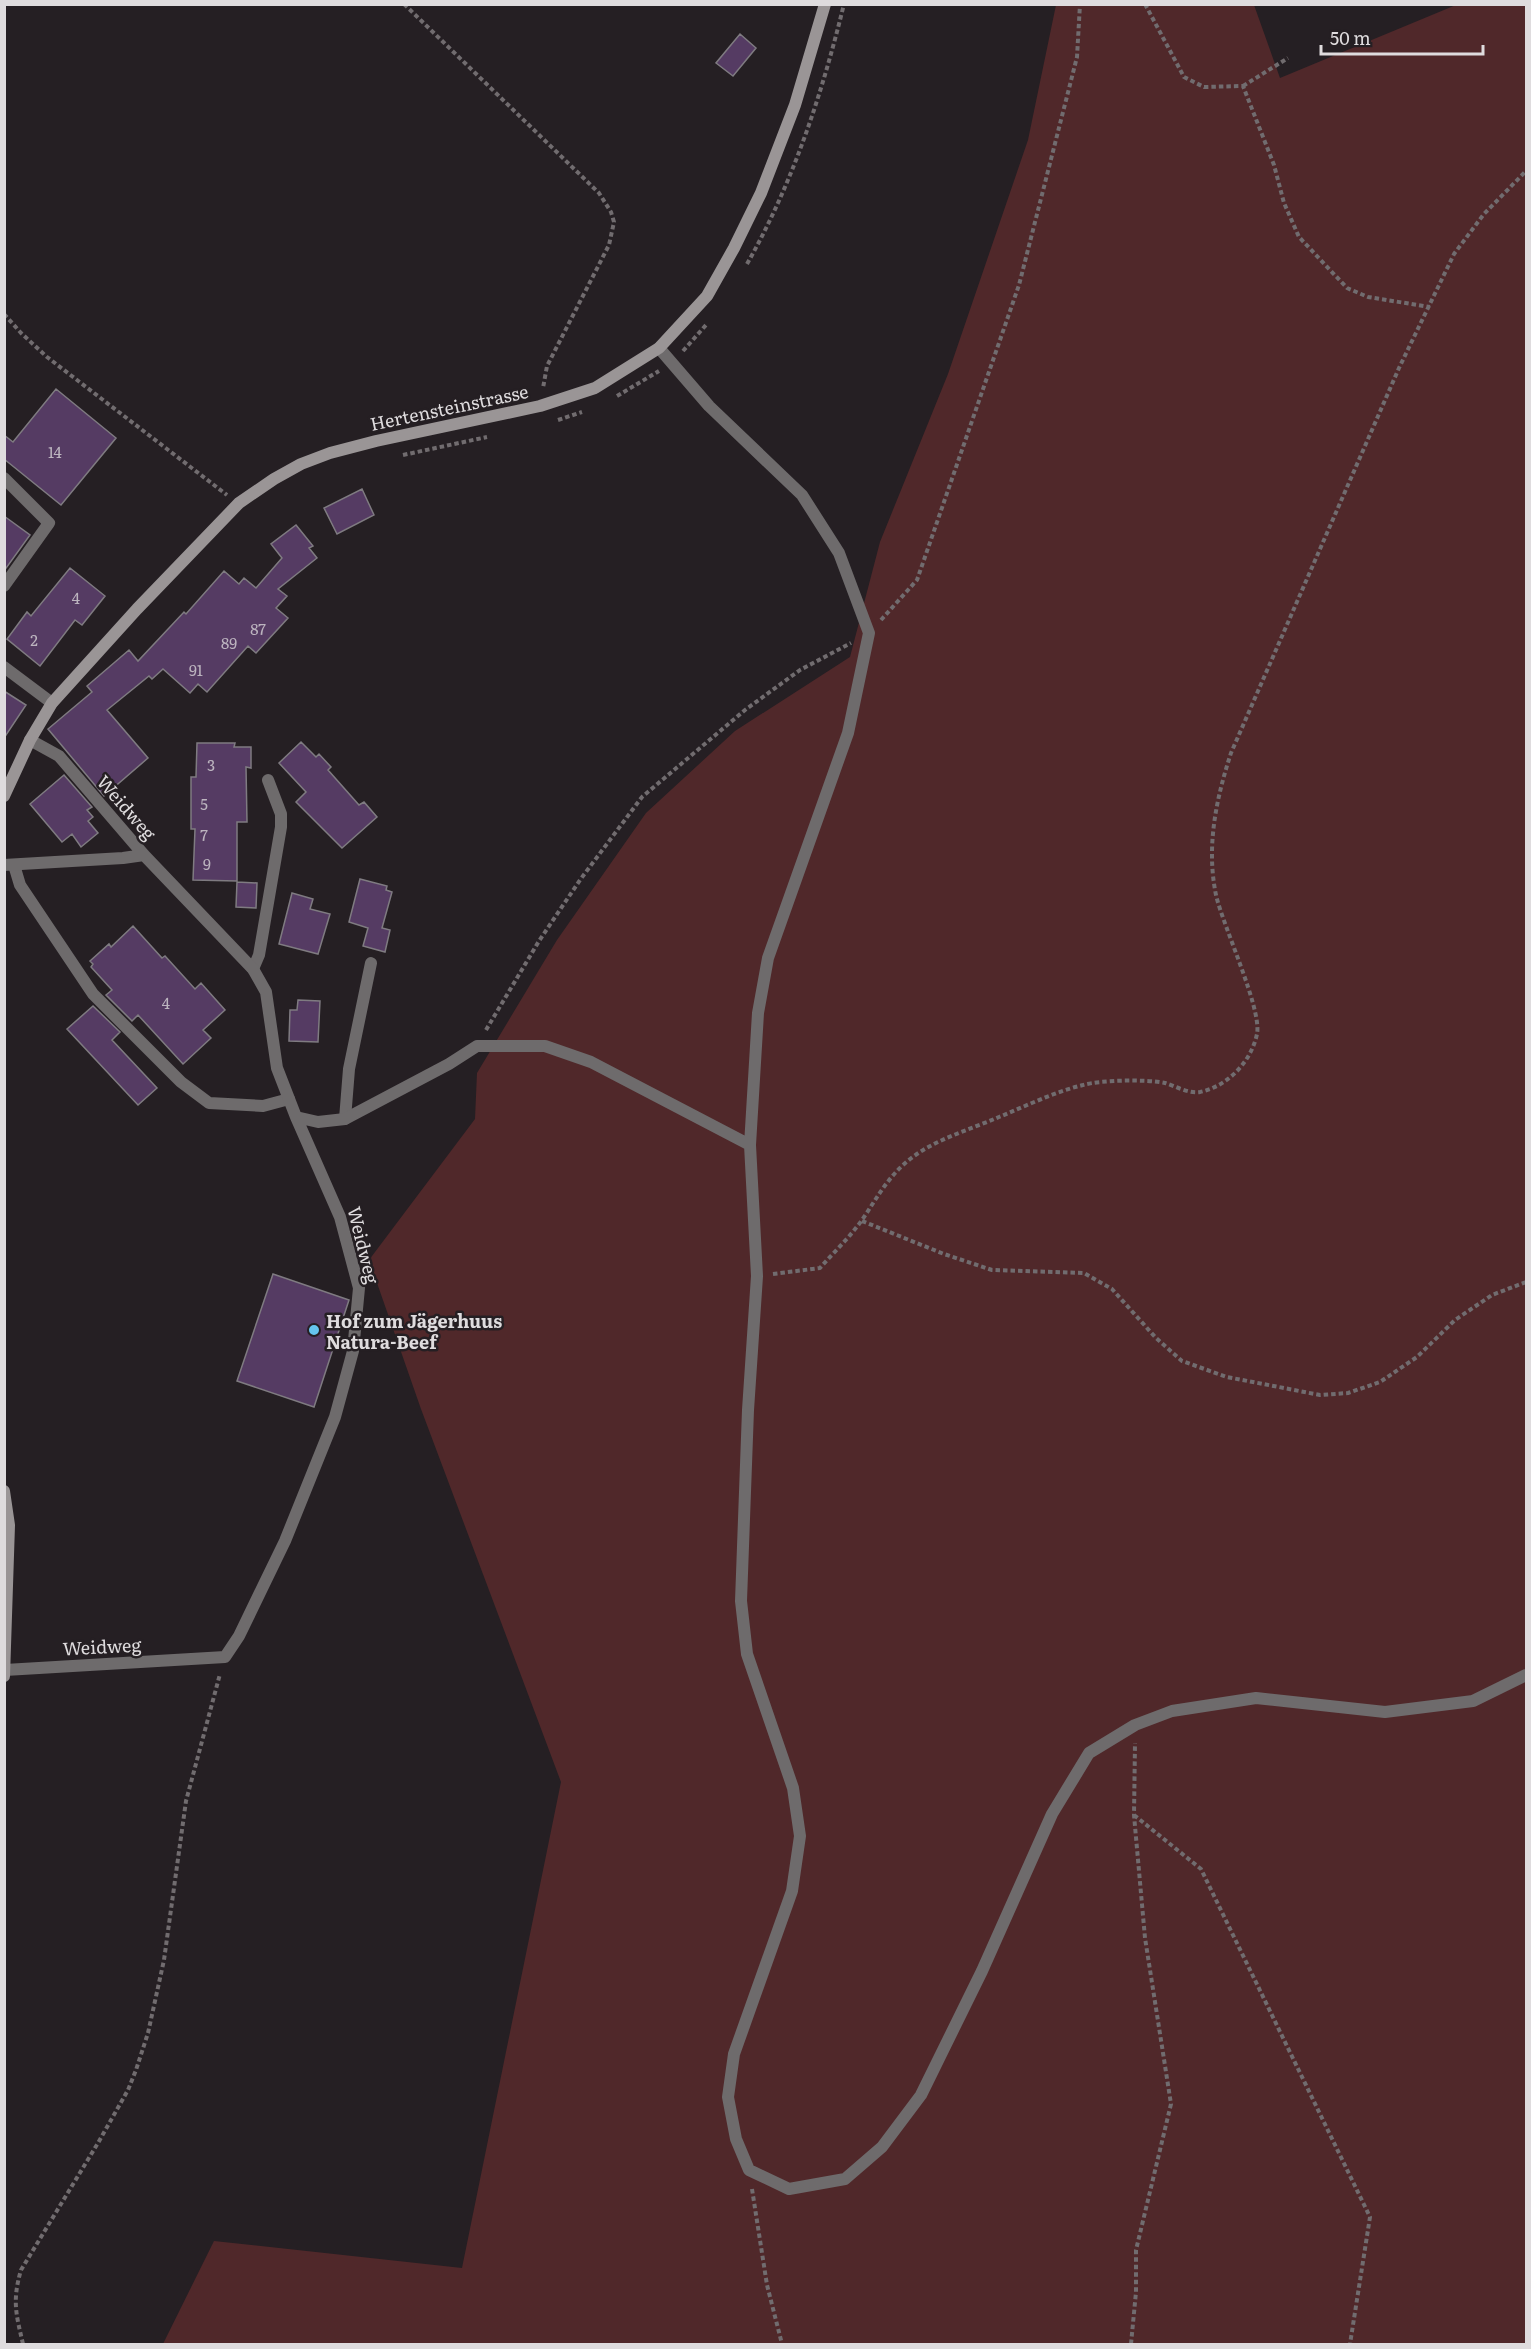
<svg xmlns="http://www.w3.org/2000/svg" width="1531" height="2349" font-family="Literata,serif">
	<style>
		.green { fill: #50282a }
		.building { fill: #553b63; stroke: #7f7b81; stroke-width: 1.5 }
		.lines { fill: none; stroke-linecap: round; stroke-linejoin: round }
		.path { stroke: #716c6f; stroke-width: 4; stroke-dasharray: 4.5 3; stroke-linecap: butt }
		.lane { stroke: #6e6b6c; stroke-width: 12 }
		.street { stroke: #6e6b6c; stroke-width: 12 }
		.secondary { stroke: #9a9596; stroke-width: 12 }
		.poi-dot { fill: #65c5ee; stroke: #251f23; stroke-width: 2 }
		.labels { text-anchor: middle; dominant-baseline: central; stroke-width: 5; stroke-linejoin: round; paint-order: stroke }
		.number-label { font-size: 15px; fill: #bcb4bf }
		.street-label { font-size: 18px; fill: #dfdcde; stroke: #251f23 }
		.poi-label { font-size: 18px; font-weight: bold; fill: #dfdcde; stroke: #251f23; text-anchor: start }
	</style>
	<rect width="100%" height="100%" fill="#251f23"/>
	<path class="green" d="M1056,5H1254L1280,78L1456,5H1526V2344H163L214,2241L462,2268L561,1782L421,1409L369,1260L475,1119L477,1073L557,940L646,813L735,731L850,657L880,542L948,374L1028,140Z"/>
	<path class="building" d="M740,34L756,48L733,76L716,63Z
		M56,389L116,438L61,505L4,459V435L13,442Z
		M362,489L374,515L337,534L324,508Z
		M4,516L30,535L4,571Z
		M296,525L313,546L309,548L317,558L278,589L287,596L276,608L288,618L256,653L248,646L207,692L198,684L190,693L163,669L152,679L149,676L107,710L148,758L104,796L48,729L92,692L87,686L129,650L138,661L184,612L186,614L224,571L239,584L244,578L256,588L282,558L271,544Z
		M70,568L105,596L82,625L75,620L40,666L7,639L27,612L31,616Z
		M4,691L26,705L4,738Z
		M301,742L316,757L319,754L331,767L328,770L359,805L364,802L377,817L342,848L296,802L306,792L279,763Z
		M197,743H235L234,747H251V768L246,767L247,822H237V881L193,880L195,829H191V777H196Z
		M64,775L92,807L87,810L93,817L88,821L98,833L81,847L72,834L62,842L30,804Z
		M360,879L387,886L386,890L392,892L382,928L390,930L385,952L363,946L368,928L349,922Z
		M237,882L257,883L256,908L236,907Z
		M292,893L313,899L310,909L330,914L318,954L279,944Z
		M133,926L162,958L165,956L195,989L201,983L225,1010L203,1030L211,1038L183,1064L138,1015L132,1021L106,995L112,990L91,967L93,964L90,961L109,944L111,947Z
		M298,1000L320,1001L318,1042L289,1041L290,1010H297Z
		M93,1006L120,1032L112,1040L157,1088L138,1105L67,1029Z
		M273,1274L349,1300L314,1407L237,1381Z"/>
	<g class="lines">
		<path class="path" d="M404,4L599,193L611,212L614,222L609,245L547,366L543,388
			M1145,4L1184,77L1204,87L1243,86L1274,165L1284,203L1299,237L1347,288L1368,297L1430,307
			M1243,86L1288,58
			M747,264C793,183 822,94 844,4
			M4,314L21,333L47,357L227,495
			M683,351L706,325
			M617,396L659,371
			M558,420L582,412
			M403,455L487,437
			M881,620L917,580L1019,285L1077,57L1080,4
			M486,1030L539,941L580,880L642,797L745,710L800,670L851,643
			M862,1221L944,1254L992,1270L1084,1273L1112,1289L1156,1338L1182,1361L1227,1377L1320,1395L1348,1393L1380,1382L1417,1357L1455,1320L1492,1295L1526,1282
			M773,1274L820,1268C834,1252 850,1237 862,1220C875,1201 885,1182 902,1166C928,1141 967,1131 999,1117C1026,1106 1054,1092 1083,1085C1100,1080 1148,1079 1165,1083C1175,1086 1189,1094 1200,1092C1228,1086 1251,1062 1257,1034C1262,1009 1223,926 1216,895C1206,847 1216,799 1231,753L1399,368L1454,254L1484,214L1526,171
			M1134,1815L1201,1869L1370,2217L1350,2344
			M752,2189L767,2285L782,2344
			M23,2344C16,2314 12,2301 21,2270L98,2143L128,2090L136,2070L148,2033L164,1960L186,1801L220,1674
			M1131,2344L1136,2292V2250L1171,2104L1145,1938L1134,1815L1135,1743"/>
		<path class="lane" d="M4,478L49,523L4,586
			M14,865L20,885L93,994L181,1082L209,1103L263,1106L289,1099
			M253,969L259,955L281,827V814L268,780
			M345,1119L349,1069L371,963"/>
		<path class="street" d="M659,348L709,406L802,495L839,553L869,633L848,733L768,958L758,1013L750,1145L757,1276L748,1410L741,1601L747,1654L793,1788L800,1836L792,1891L734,2054L728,2097L736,2139L749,2170L789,2189L845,2179L882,2147L921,2095L982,1971L1052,1814L1089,1753L1135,1725L1172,1711L1256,1698L1385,1712L1473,1701L1526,1675
			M4,667L52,703
			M4,865L123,858L144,855
			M296,1117L318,1122L345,1119L449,1064L477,1046H545L591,1062L750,1145
			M5,1670L225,1657L239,1636L285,1541L335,1417L353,1351L359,1288L340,1217L296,1117L277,1068L266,992L253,969L144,855L59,756L30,740"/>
		<path class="secondary" d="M4,796L30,740L52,703L137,609L239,503L274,479L301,464L330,453L376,441L540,406L595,388L659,348L707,296L734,248L761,193L795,105L825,4
			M4,1491L9,1525L4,1676"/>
	</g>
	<circle class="poi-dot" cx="314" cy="1330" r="6"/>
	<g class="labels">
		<g class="number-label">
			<text x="55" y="451">14</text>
			<text x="76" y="597">4</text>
			<text x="258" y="628">87</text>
			<text x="34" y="639">2</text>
			<text x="229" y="642">89</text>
			<text x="196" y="669">91</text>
			<text x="211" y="764">3</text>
			<text x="204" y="803">5</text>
			<text x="204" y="834">7</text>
			<text x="207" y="863">9</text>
			<text x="166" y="1002">4</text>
		</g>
		<g class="street-label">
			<text transform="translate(449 407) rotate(-12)">Hertensteinstrasse</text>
			<text transform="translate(127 807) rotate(49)">Weidweg</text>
			<text transform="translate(364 1245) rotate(76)">Weidweg</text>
			<text transform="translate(102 1646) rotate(-3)">Weidweg</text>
		</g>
		<g class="poi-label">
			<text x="326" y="1320">Hof zum Jägerhuus<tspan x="326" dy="21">Natura-Beef</tspan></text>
		</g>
	</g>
	<rect width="1531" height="2349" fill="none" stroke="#dfdcde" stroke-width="12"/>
	<path d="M1321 45v9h162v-9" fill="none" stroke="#dfdcde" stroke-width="3"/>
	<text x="1330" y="45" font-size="18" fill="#dfdcde" stroke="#251f23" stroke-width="4.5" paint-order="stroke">50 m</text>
</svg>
